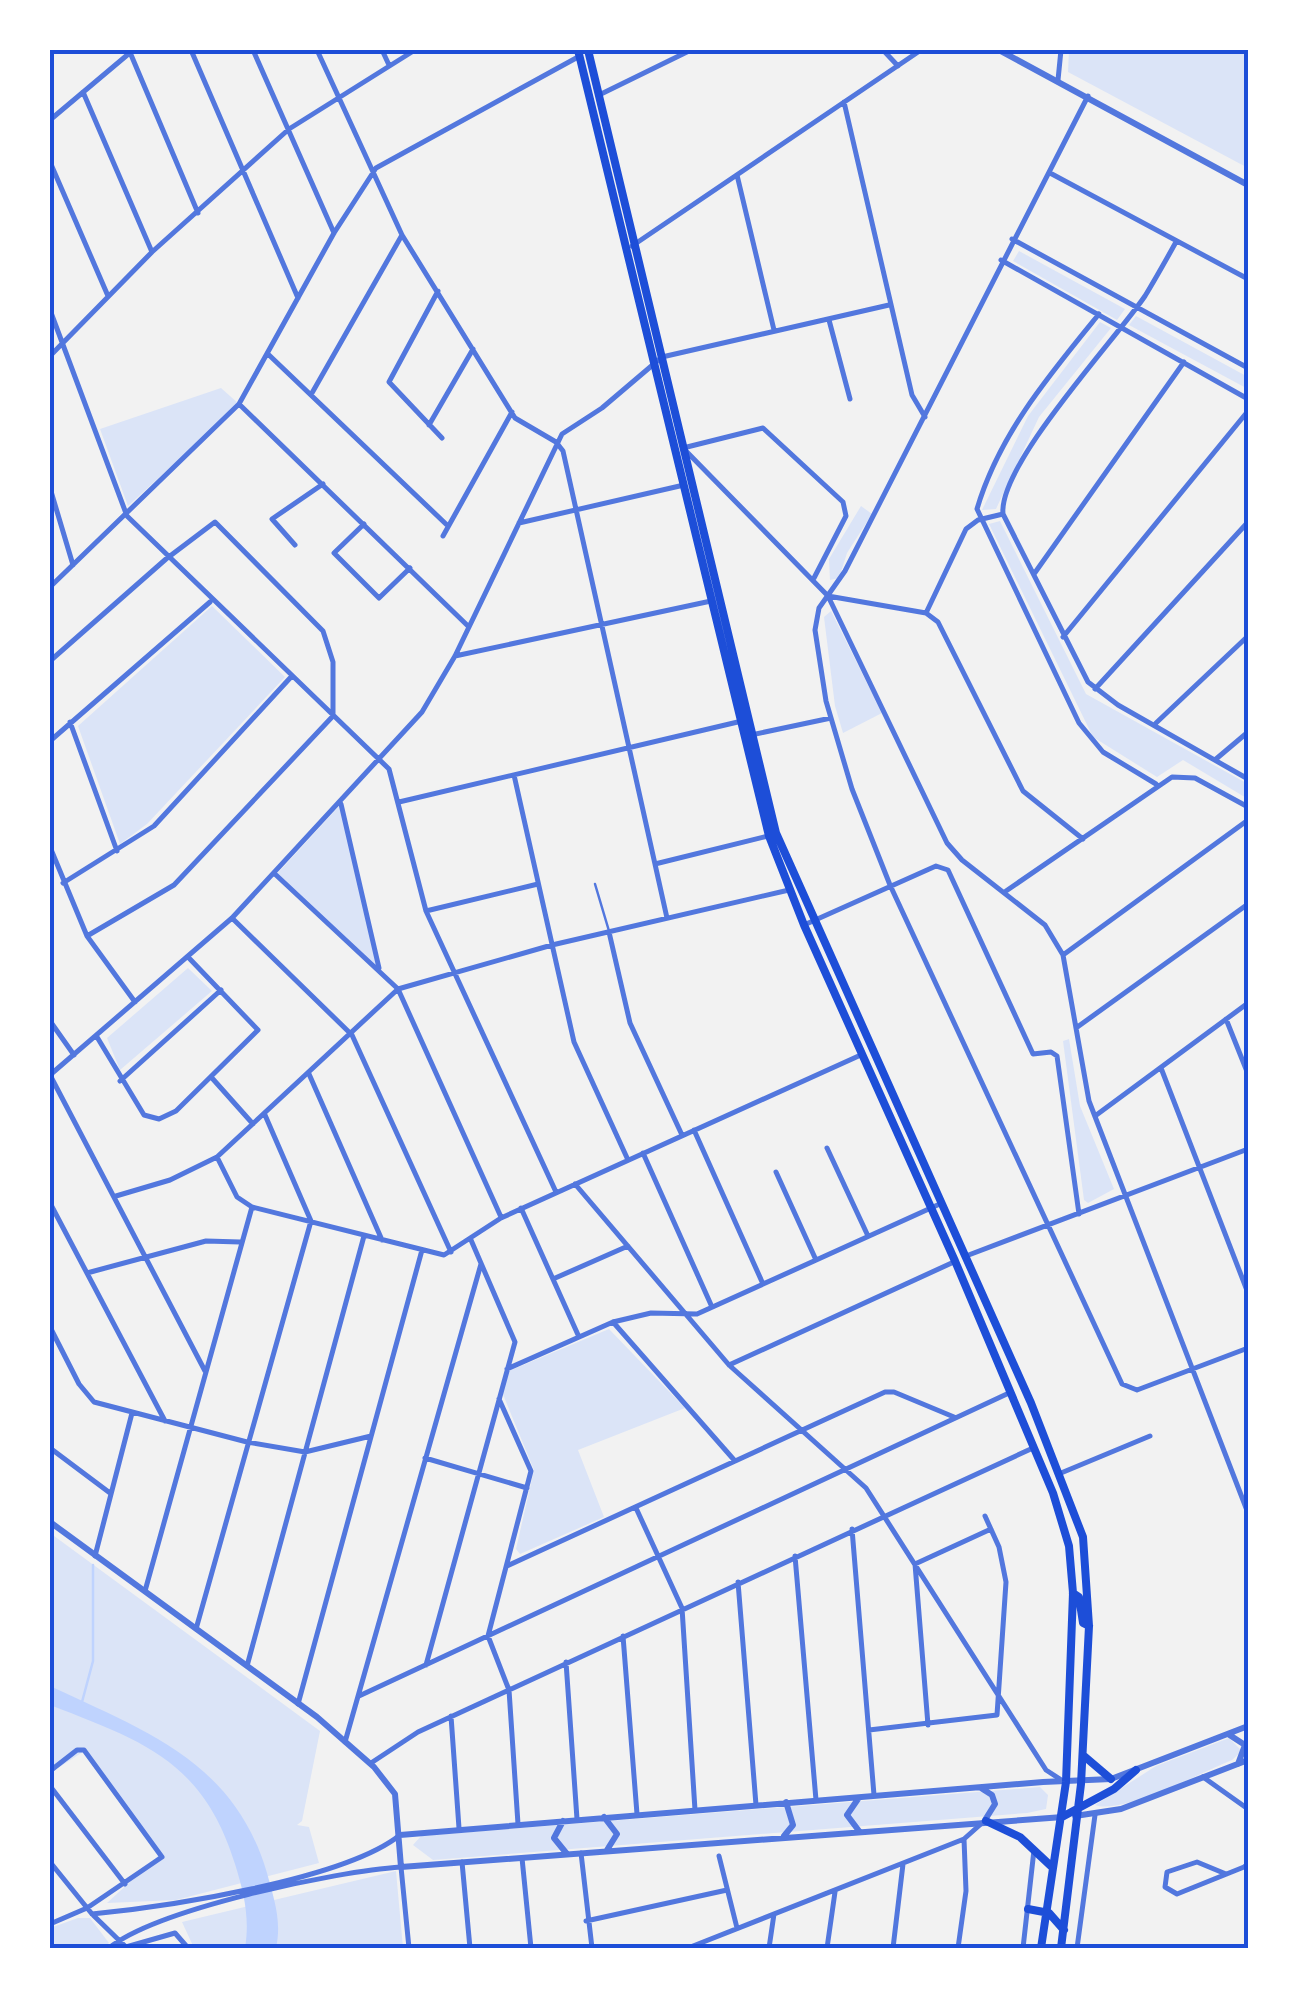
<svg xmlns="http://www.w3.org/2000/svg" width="1298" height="1998" font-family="Signika,sans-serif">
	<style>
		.green { fill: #dbe4f7 }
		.water { fill: #bfd3fe }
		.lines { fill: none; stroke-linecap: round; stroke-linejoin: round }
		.stream { stroke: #bfd3fe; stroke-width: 2.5 }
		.service { stroke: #5277de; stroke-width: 2.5 }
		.minor { stroke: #5277de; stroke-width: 5 }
		.tertiary { stroke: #5277de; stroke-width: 6 }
		.secondary { stroke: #1d4ed8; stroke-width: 8 }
		.neatline { fill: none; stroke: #1d4ed8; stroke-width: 4 }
	</style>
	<rect width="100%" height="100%" fill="#f2f2f2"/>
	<path class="green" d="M1069,50H1248V168L1068,72Z
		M1019,251L1125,309L1117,320L1013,261Z
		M1136,316L1248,377V389L1129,325Z
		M1100,322L1111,328L1039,417L996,509L982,510L1028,416Z
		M221,388L239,404L128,506L100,429Z
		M861,506L872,514L847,553L839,578L830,580L829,559Z
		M1000,521L1086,694L1248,784V799L1183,760L1157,777L1093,737L989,524Z
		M212,606L285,677L147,824L120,844L78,726Z
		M831,611L882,713L843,733L835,706L824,617Z
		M341,804L380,971L276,875Z
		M188,968L212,991L120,1070L107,1038Z
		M1069,1039L1080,1106L1114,1189L1088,1203L1084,1200L1063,1041Z
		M609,1329L685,1408L578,1450L604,1517L520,1554L516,1549L534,1470L502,1392L509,1371Z
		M50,1533L320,1731L302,1821L297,1825L309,1827L319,1863L176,1900L107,1903L158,1856L83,1752L50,1773Z
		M1229,1738L1242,1751L1232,1760C1202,1772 1123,1815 1095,1805L1156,1766Z
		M1040,1787L1048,1795L1046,1809L1027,1813L433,1860L413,1845L421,1836Z
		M396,1871L403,1948H194L182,1922Z
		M78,1918H90L109,1943L102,1948H50V1928Z"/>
	<path class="water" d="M50,1686C145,1731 234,1761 267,1873C274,1899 282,1921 276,1948H245C250,1918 244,1893 235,1864C203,1761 143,1741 50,1705Z"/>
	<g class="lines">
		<path class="stream" d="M82,1702L93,1661V1565"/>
		<path class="service" d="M595,884L609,931"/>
		<path class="minor" d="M129,50L198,213
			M191,50L298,298
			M253,50L334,233
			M317,50L402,235L515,418L556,442L563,451L667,918
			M382,50L389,65
			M883,50L898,66
			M1058,80L1061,50
			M83,92L152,252
			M599,95L691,50
			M1088,96L845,571L819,608L815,630L826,701L852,789L890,885L1122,1384L1137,1390L1248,1348
			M844,102L912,395L925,417
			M50,120L132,51
			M50,162L108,296
			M1050,173L1248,279
			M737,175L774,330
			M1012,239L1248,368
			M1176,242C1166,260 1156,278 1145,296C1116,339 998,465 1003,514L1088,682L1118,705L1248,779
			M632,246L921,50
			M1001,260L1248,399
			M438,291L389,382L442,438
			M50,310L127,516L389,769L426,911L556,1192
			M1099,314C1050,374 999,434 977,509L1079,723L1103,752L1156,784
			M829,320L850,399
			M269,355L448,526
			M50,356L152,252L289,129L415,50
			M312,393L402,235
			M239,404L469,627
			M429,425L473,349
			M683,448L763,428L843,502L846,516L814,578
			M684,449L828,596L926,613L938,622L1023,791L1083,839
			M50,488L73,565
			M519,523L684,485
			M364,524L334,553L379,598L410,568
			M443,536L512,412
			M295,545L272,519L323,484
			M1034,574L1184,362
			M50,587L239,404L334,233L376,168L578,57
			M828,596L947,843L962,860L1045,925L1063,955L1089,1101L1248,1513
			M926,613L966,529L978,520L1003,514
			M1063,637L1248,411
			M455,656L711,601
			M50,661L166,559L215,522L323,631L333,662V716L174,885L87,936
			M1095,689L1248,522
			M70,722L117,851
			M1156,723L1248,636
			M751,735L831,718
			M50,741L210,602
			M1216,759L1248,732
			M514,775L574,1042L628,1160
			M399,802L742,721
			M341,804L379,968
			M50,847L87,936L135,1002
			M655,864L768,836
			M276,875L398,989L501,1217
			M63,883L154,826L291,677
			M1006,891L1172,777L1195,778L1248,807
			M426,911L538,884
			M232,918L352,1035L451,1252
			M804,925L936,866L948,870L1033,1054L1051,1052L1057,1056L1079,1214
			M609,932L630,1023L682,1135
			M1063,955L1248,820
			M1226,1019L1248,1074
			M50,1021L74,1055
			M1076,1028L1248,904
			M97,1037L144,1115L159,1119L176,1111L258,1030L188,957
			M1161,1068L1248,1293
			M309,1074L382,1240
			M212,1078L253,1124
			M120,1081L221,990
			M1095,1116L1248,1003
			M694,1130L763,1284
			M827,1148L868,1236
			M643,1153L712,1307
			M217,1157L237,1197L252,1207L444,1255L501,1218L863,1054
			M776,1172L816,1260
			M575,1184L729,1365L866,1488L1046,1770L1063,1781
			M116,1196L170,1180L217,1157L398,989L552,945L789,890
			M50,1203L165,1421
			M521,1208L579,1337
			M966,1256L1248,1149
			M87,1273L206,1241L240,1242
			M553,1279L628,1246
			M613,1322L735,1461
			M50,1327L79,1384L94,1402L247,1442L305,1452L371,1436
			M729,1365L956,1261
			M507,1369L613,1322L651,1313L697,1314L942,1203
			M205,1371L50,1075L232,918L422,712L455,656L562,434L602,408L662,357L889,305
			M499,1399L531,1471L488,1636L509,1690L518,1824
			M50,1448L110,1493
			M425,1458L527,1488
			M1061,1473L1150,1436
			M636,1508L682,1608L695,1810
			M852,1529L874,1795
			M95,1556L132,1413
			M795,1556L816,1800
			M507,1566L885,1392H894L954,1417
			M738,1582L756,1805
			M145,1591L252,1207
			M196,1629L311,1221L265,1115
			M623,1636L637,1814
			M566,1662L577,1819
			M426,1665L515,1342L471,1240
			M247,1666L364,1236
			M359,1696L1009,1393
			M298,1704L422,1250
			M451,1716L459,1828
			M928,1725L915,1564L991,1529
			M869,1730L997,1715L1006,1582L999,1547L985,1516
			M345,1742L481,1264
			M371,1763L418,1732L1033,1448
			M50,1771L77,1750H84L162,1857L87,1908L50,1924
			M1203,1777L1248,1809
			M50,1786L125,1884
			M581,1853L592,1948
			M719,1856L737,1928
			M522,1858L531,1948
			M50,1862L92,1914L127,1948
			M462,1862L470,1948
			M1226,1874L1197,1862L1167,1872L1165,1887L1177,1894L1244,1867L1248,1864
			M92,1914C165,1907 344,1880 400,1835
			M586,1921L727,1890
			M126,1947L175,1933L188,1948
			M109,1948C157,1909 336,1871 401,1867L409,1948
			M688,1948L964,1839L982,1823
			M769,1948L774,1914
			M827,1948L835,1892
			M893,1948L903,1864
			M958,1948L966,1891L964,1839
			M1023,1948L1034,1850
			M1077,1948L1095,1815"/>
		<path class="tertiary" d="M999,50L1248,185
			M50,1522L317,1717L374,1767L395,1794L401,1867L1063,1817
			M1228,1734L1245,1745L1238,1764
			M981,1788L992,1795L995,1804L985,1820
			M858,1799L847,1815L859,1831
			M1075,1816L1121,1809L1248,1760
			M604,1817L617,1834L607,1850
			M563,1821L554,1838L567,1854
			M400,1835L1043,1782L1111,1779L1248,1726
			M784,1836L793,1825L786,1802"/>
		<path class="secondary" d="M578,50L769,836L804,925L955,1261L1053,1493L1069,1546L1073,1593L1066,1782L1041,1948
			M588,50L776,833L1031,1403L1083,1537L1089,1626L1081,1784L1061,1948
			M1073,1593L1079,1597L1083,1623L1089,1626
			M1084,1756L1111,1779
			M1062,1817L1114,1789L1136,1770
			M986,1821L1020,1837L1052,1867
			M1028,1909L1049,1913L1064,1930"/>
	</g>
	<rect width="1298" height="1998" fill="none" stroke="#ffffff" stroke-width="105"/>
	<rect x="52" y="52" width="1194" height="1894" class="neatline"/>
</svg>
